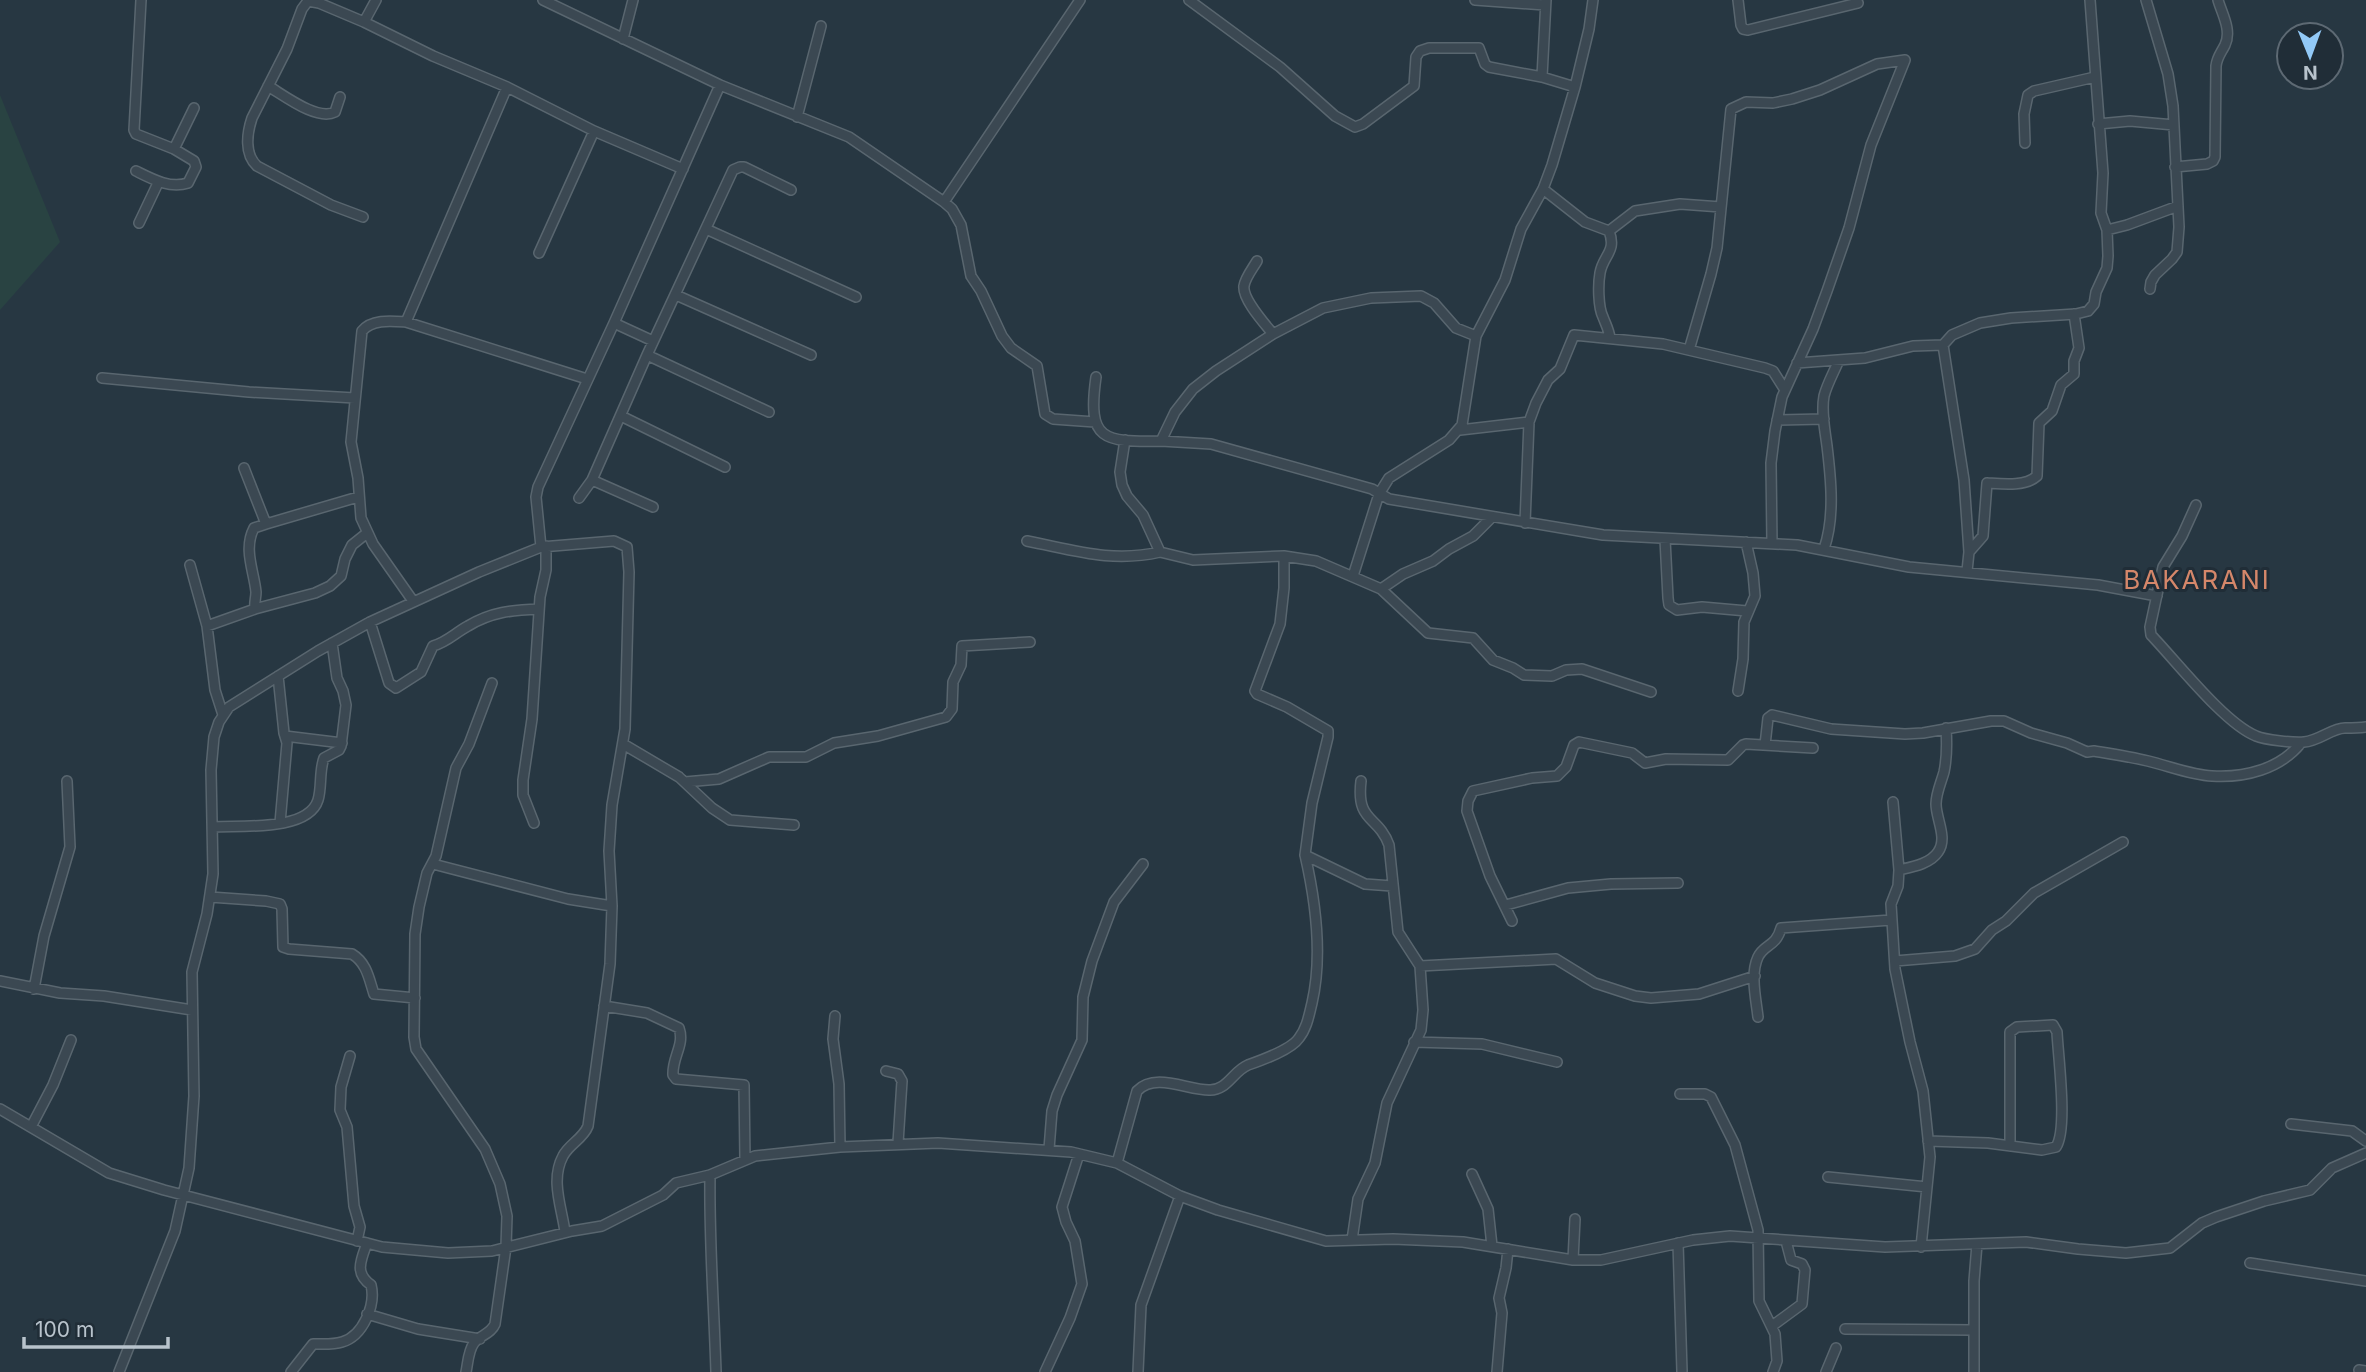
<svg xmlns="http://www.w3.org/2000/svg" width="2366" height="1372" font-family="Inter,sans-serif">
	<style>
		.green { fill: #294342 }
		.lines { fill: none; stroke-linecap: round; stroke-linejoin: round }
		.street-casing { stroke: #59666f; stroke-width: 12 }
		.street { stroke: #3b4852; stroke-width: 9 }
		.labels { text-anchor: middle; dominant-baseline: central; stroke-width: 6; stroke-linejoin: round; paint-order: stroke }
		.neighbourhood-label { font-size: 26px; letter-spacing: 2px; fill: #d5876a; stroke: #202d37 }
	</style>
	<rect width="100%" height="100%" fill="#273742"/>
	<path class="green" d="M0,95L60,242L0,310Z"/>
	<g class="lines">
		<defs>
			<path id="street" d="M543,0L720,85L849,137L944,202L952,209L961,225L971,276L981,291L1002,336L1011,348L1037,366L1045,414L1053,419L1095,422
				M1189,0L1280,67L1335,116L1355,127L1363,124L1414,86L1416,57L1420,51L1429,48H1479L1485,64L1489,67L1542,77L1575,87
				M1475,0L1545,5
				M1738,0L1741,25L1743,29L1748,30L1858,3
				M2146,0L2168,74L2173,106L2179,227L2177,252L2172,259L2155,275L2151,282L2150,289
				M364,22L376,0
				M623,39L633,0
				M1542,77L1546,0
				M268,86C285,96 317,121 335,112L340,97
				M507,87L406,322L587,379
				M797,117L821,26
				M2098,124L2130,121L2174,125
				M2025,143L2024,114L2028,95L2034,91L2095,77
				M174,149L194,108
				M2175,167L2207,164L2213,161L2215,157L2216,66C2217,57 2221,53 2225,45C2232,30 2222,14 2218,0
				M136,171C152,179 170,189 188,183L196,167L194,161L174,149L136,134L134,130L141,0
				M1543,189L1585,222L1609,231C1617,252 1603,255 1600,273C1598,284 1598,307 1603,317C1606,325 1609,330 1610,338
				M944,202L1080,0
				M363,217L331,205L257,166C244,154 247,133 252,118L287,49L302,9L308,1L319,3L364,22L433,56L507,87L594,131L683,169
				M139,223L158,183
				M706,229L856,297
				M2107,230L2127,225L2178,206
				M1609,231L1635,211L1680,204L1721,207
				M539,253L594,131
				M1257,261C1253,268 1245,278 1244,286C1242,299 1265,324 1273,334
				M676,295L811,355
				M406,322C391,321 372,319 362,331L351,442L358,478L361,518L373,544L413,601
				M614,323L653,341
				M1943,345L1952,335L1980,323L2011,318L2076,314L2088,311L2094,304L2096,292L2107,268L2108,256L2107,230L2101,213L2103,173L2090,0
				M1689,350L1711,274L1717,248L1731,109L1746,102L1773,103L1792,99L1820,90L1877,64L1905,60
				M647,355L769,412
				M1797,363L1865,358L1913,346L1943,345L1964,480L1969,552L1967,571
				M1096,377C1087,441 1103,442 1161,441L1175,412L1193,389L1216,371L1273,334L1323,308L1371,298L1421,296L1434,303L1456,328L1476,336
				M102,378L249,392L355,398
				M621,416L725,467
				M1777,420L1824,419
				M1460,430L1529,422
				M1125,440L1120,472L1122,485L1127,496L1143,515L1160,552L1193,560L1284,556L1316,561L1381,589L1428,633L1473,638L1493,660L1513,668L1524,675L1552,676L1566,670L1582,669L1651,692
				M1161,441L1211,444L1372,489L1389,499L1603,535L1797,545L1909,567L2098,585L2157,596
				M244,468L266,524L358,497
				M592,480L653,507
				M579,498L592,480L647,355L733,170L740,167H744L791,190
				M2196,505L2182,536L2163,567L2150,627L2151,635C2177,662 2224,723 2256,736C2265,740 2295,743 2304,742C2319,741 2332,728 2345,728C2352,728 2359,728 2366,727
				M1525,523L1529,422L1536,403L1548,380L1560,369L1574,335L1663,344L1765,368L1773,371L1785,390
				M1665,539L1668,598L1669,605L1677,610L1702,607L1747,611
				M1027,541C1074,550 1111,563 1160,552
				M1772,543L1771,463L1775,431L1782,397L1813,329L1827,291L1849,228L1871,145L1905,60
				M541,547L614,541L627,547L629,572L625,729L612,805L609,851L612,906L610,964L588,1126C583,1139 569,1144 563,1156C550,1180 562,1208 565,1232
				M1824,549C1835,517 1831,479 1827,446C1825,430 1821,412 1824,396C1827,384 1834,372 1839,360
				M1969,552L1983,536L1987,483C2002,484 2025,487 2037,476L2039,423L2052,411L2061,385L2074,374V361L2079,348L2074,314
				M1284,556V588L1280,624L1255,691L1257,694L1287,707L1328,731V737L1312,803L1305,855L1365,884L1392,886
				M190,565L207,626L215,690L223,715
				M1353,576L1379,494L1389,478L1449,440L1462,425L1476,336L1505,280L1521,229L1543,189L1552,165L1575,87L1589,29L1593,0
				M1381,589L1403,574L1433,561L1449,549L1473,536L1492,517
				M255,609C254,603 256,598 256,592C254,571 243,549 254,528L266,524
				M370,622L389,683L396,688L421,672L433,646C447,642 455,633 468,626C491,612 512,610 539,609
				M207,626L255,609L315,593L330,586L341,576L345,559L352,545L367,533
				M278,676L284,733L287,743L280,823
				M1738,691L1743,659L1744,622L1755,596L1753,573L1746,542
				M285,736L342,743
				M623,744L679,777L712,808L730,820L794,825
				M1765,745L1768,718L1772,715L1831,729L1905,734L1923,733L1991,721H2004L2031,733L2067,743L2087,752L2094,751C2112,754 2131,757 2148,761C2169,766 2191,775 2212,776C2245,778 2280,769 2301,743
				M685,782L719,779L769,757H806L834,743L878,736L946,717L952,709L953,682L961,665L962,646L1030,642
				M1893,802L1899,870L1898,886L1891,904L1895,969L1910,1042L1923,1091L1930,1157L1921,1247
				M534,823L523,795V780L532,719L540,597L546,570V546
				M213,827C239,825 308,832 318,800C322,787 319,771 324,758L339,750L341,746L346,705L343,691L337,678L332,643
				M433,864L568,899L612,906
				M1899,870C1912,867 1930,864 1938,852C1948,838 1936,819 1936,804C1936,793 1941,783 1944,772C1947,758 1947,743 1946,728
				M210,897L266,901L280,904L282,909L283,947L289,949L352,954C367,963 369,979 374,994L415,998
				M1506,905L1568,888L1611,884L1678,883
				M1512,921L1490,876L1467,811L1468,801L1473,791L1532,778L1557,776L1566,767L1574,745L1579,742L1632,753L1645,763L1666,759L1728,760L1743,745L1746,744L1813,748
				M1895,961L1955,956L1975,949L1992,930L2006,921L2034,893L2123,842
				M1420,966L1556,959L1595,983L1635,996L1651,998L1699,994L1755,976
				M0,981L60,993L104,996L192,1010
				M34,989L44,936L70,847L67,781
				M604,1006L647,1013L679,1028C685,1045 672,1057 673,1075L676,1079L744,1085L745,1159
				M835,1016L833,1039L839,1084L840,1147
				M1758,1017C1756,999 1750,974 1758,957C1764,944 1776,947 1781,928L1891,920
				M1414,1042L1482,1044L1557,1062
				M350,1056L341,1087L340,1110L347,1127L354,1206L360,1227L357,1241
				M886,1071L898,1074L902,1081L898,1143
				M1680,1094H1705L1711,1097L1735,1145L1758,1230L1759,1301L1775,1334L1777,1361L1773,1372
				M0,1109L109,1173L164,1190L382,1247L448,1253L492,1251L572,1231L602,1226L663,1195L676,1183L710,1175L755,1156L840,1147L938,1143L1071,1152L1117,1163L1180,1196L1218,1210L1326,1241L1393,1239L1463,1242L1573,1260H1601L1693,1240L1730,1236L1885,1247L2026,1242L2078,1249L2126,1253L2170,1248L2202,1223L2216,1217L2264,1201L2310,1190L2332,1168L2366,1153
				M2291,1124L2352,1131L2366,1141
				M31,1127L53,1085L71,1040
				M1928,1141L1988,1143L2042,1150L2056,1147C2068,1129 2058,1056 2057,1032L2053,1025L2017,1027L2010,1032V1146
				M1049,1149L1052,1111L1057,1095L1082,1040L1083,997L1092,961L1114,902L1143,864
				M1117,1163L1137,1091C1155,1072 1187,1090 1209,1090C1227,1091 1233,1071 1248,1065C1262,1060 1291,1050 1299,1038C1307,1028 1309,1015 1312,1003C1323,955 1316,903 1305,855
				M1472,1174L1488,1209L1492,1246
				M710,1175C709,1241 714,1306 716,1372
				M1828,1177L1927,1187
				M1352,1240L1358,1199L1375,1163L1387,1103L1421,1030L1423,1010L1420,966L1398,932L1389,845C1378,815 1356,823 1361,781
				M1678,1243L1682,1371
				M1573,1260L1575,1219
				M2250,1263L2366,1281
				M367,1314L418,1329L480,1339
				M1772,1326L1802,1304L1805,1270L1802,1264L1791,1260L1786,1241
				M1845,1329L1974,1330
				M2359,1370L2366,1371
				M119,1372L175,1231L189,1168L194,1096L192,972L207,914L213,874L211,770L214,737L219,722L229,707L318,651L370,622L479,572L541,547L536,497L538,487L614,323L720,85
				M291,1372L313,1344C322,1344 333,1345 342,1342C363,1336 376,1305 371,1285C354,1273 361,1260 367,1243
				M466,1372C468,1363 468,1351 474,1343C480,1335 491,1334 495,1324L506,1247L507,1216L500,1184L485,1149L416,1049L414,1037L415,934L419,907L427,873L436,856L456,768L469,744L492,683
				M1045,1372L1070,1318L1082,1284L1075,1241L1066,1222L1062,1207L1079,1154
				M1138,1372L1141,1305L1180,1196
				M1497,1372L1502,1313L1499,1298L1506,1268L1508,1249
				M1826,1372L1836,1348
				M1974,1372V1281L1977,1244"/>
		</defs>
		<use href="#street" class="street-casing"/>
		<use href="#street" class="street"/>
	</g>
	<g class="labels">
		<g class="neighbourhood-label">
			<text x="2197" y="579">BAKARANI</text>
		</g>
	</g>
	<g transform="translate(2310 56) rotate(179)"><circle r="33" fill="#202d37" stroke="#5d6973" stroke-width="2"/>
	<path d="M0-5L12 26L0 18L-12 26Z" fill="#92c9f7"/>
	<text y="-10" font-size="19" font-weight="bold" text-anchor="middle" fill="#b8c3cc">N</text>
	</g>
	<path d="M24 1337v10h144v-10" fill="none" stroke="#b8c3cc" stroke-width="3.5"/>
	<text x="35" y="1337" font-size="21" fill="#b8c3cc" stroke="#202d37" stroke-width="5" paint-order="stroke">100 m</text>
</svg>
